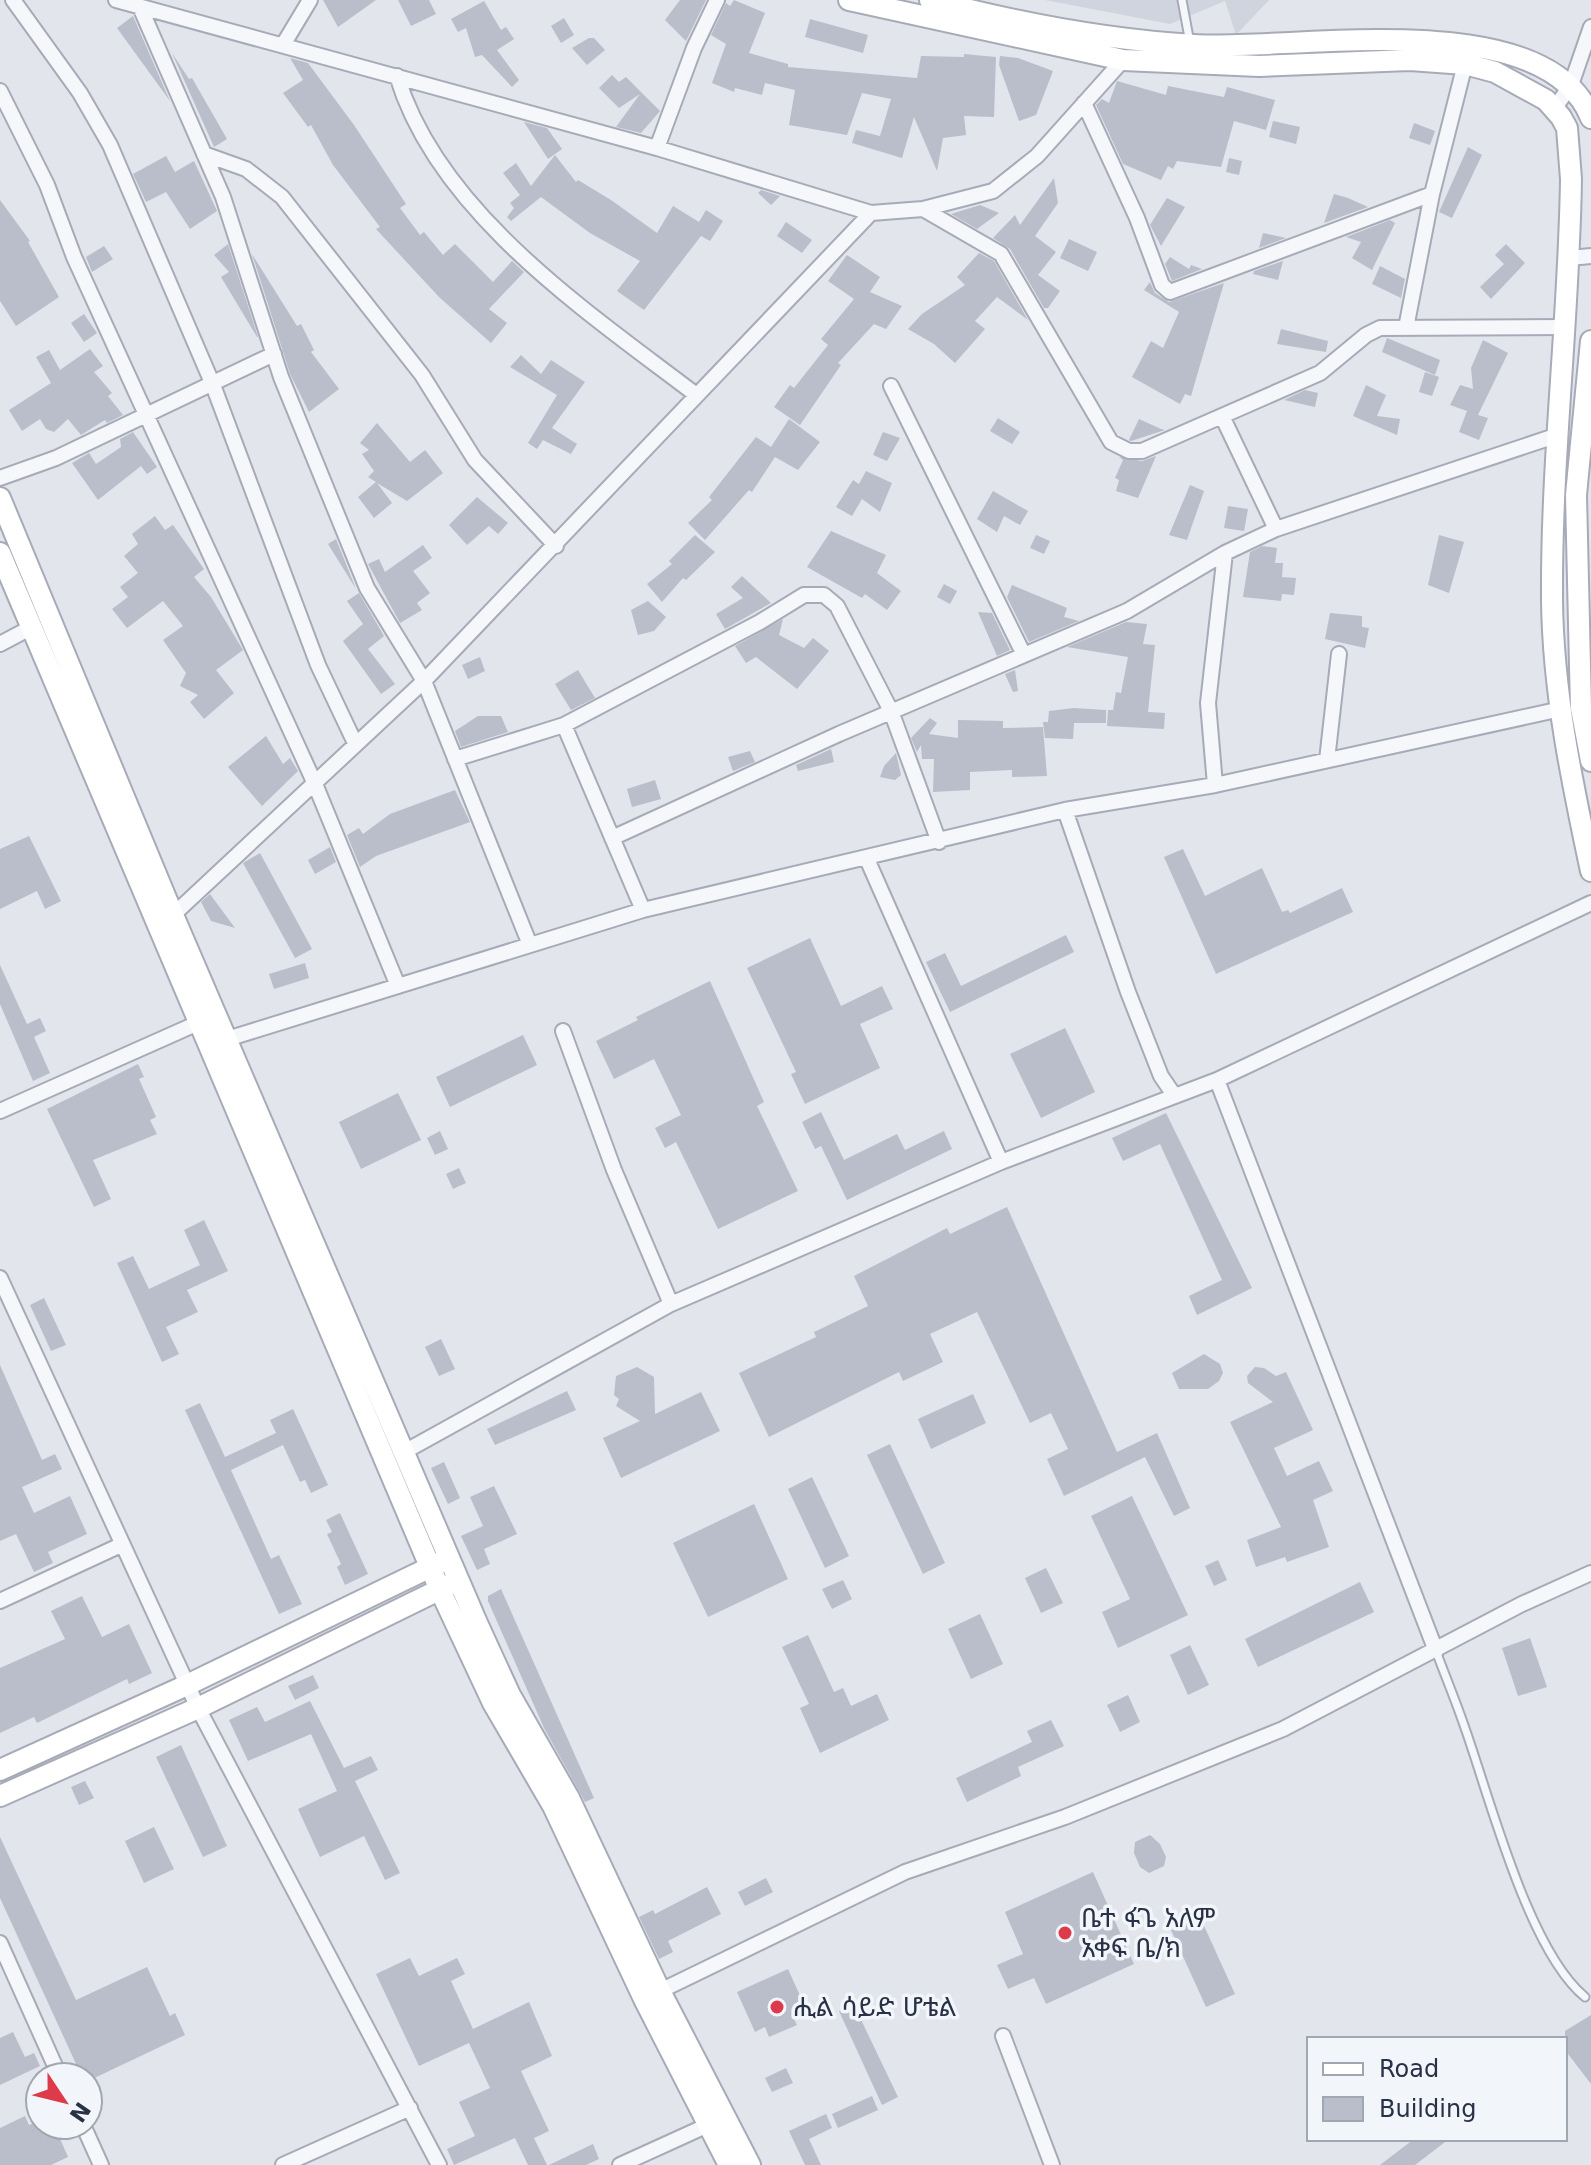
<svg xmlns="http://www.w3.org/2000/svg" width="1591" height="2165" font-family="'DejaVu Sans','Noto Sans Ethiopic',sans-serif">
	<style>
		.built { fill: #d0d4de }
		.building { fill: #b9beca }
		.lines { fill: none; stroke-linecap: round; stroke-linejoin: round }
		.lane-casing { stroke: #a6abb7; stroke-width: 11 }
		.street-casing { stroke: #a6abb7; stroke-width: 18 }
		.secondary-casing { stroke: #a6abb7; stroke-width: 24 }
		.lane { stroke: #f6f7fa; stroke-width: 7 }
		.street { stroke: #f6f7fa; stroke-width: 14 }
		.secondary { stroke: #fff; stroke-width: 20 }
		.poi-dot { fill: #dd3b49; stroke: #f2f5f9; stroke-width: 3 }
		.labels { text-anchor: middle; dominant-baseline: central; stroke-width: 7; stroke-linejoin: round; paint-order: stroke }
		.poi-label { font-size: 26px; fill: #283146; stroke: #f2f5f9; text-anchor: start }
	</style>
	<rect width="100%" height="100%" fill="#e2e5ec"/>
	<path class="built" d="M1045,0H1269L1236,35L1225,1L1170,24Z"/>
	<path class="building" d="M323,0H376L338,27Z
		M398,0H429L436,14L411,26Z
		M680,0H706L686,41L665,20Z
		M734,0L765,13L749,53L788,64V67L917,78L921,56L964,57V54L996,57L994,117L964,116L966,135L943,138L937,171L914,117L902,158L852,143L856,130L880,136L891,99L862,93L847,135L789,125L795,90L765,83L762,95L735,88L734,92L712,83L726,44L711,35L726,3L730,6Z
		M484,1L501,30L506,27L514,39L497,50L519,80L512,87L482,55L475,57L466,28L458,32L451,19Z
		M133,16L170,101L117,28Z
		M564,18L574,35L561,43L551,26Z
		M810,19L868,35L863,53L805,37Z
		M589,38H594L605,50L587,65L572,48Z
		M172,53L189,79L192,78L227,139L214,147Z
		M1000,56L1018,58L1053,71L1036,115L1019,121L999,65Z
		M290,58L308,63L354,125L406,204L400,208L420,235L424,232L443,255L455,244L493,282L512,261L524,272L489,309L507,323L491,343L439,297L376,229L380,227L333,165L311,125L308,127L283,93L303,80Z
		M612,75L619,82L626,77L660,111L641,133L616,127L640,94L619,108L599,88Z
		M1117,81L1166,95L1168,86L1224,97L1227,87L1275,100L1266,130L1234,121L1221,167L1177,161L1173,169L1168,166L1161,180L1123,164L1096,105L1102,99L1109,103Z
		M1273,121L1300,127L1296,144L1269,137Z
		M524,122L547,128L562,149L548,159Z
		M1414,123L1435,131L1430,145L1409,138Z
		M1468,147L1482,155L1452,218L1439,212Z
		M555,155L576,182L578,180L611,200L657,233L673,206L699,222L706,210L723,221L710,241L701,236L644,310L617,291L640,261L590,233L541,197L511,221L507,217L514,208L510,203L520,195L503,173L516,163L531,186Z
		M166,156L175,172L194,161L217,211L190,229L166,192L146,202L133,174Z
		M1229,158L1242,161L1239,175L1226,172Z
		M1054,178L1058,203L1035,236L1056,252L1038,275L1060,291L1048,308H1044L1010,249L993,238L1015,215L1020,225Z
		M761,190L780,196L771,205L758,193Z
		M1334,194L1348,198L1368,207L1324,223Z
		M1167,198L1185,207L1161,246L1150,225Z
		M0,200L30,241L28,242L59,297L16,326L0,301Z
		M980,205L999,213L977,229L951,214Z
		M1390,220L1395,223L1372,270L1352,258L1361,242L1346,237Z
		M786,222L812,240L802,253L777,236Z
		M1263,233L1286,238L1259,248Z
		M1069,239L1097,252L1088,271L1060,258Z
		M228,244L258,337H257L221,277L229,272L214,255Z
		M1506,244L1525,263L1491,299L1480,287L1504,264L1495,255Z
		M104,246L113,259L92,272L86,257Z
		M979,253L994,261L1028,320L997,297L975,321L985,329L955,363L934,344L908,329L922,314L965,285L957,277Z
		M252,254L297,326L301,324L314,350L311,352L339,389L309,412L290,374Z
		M847,255L880,277L870,292L902,306L886,329L874,324L838,363L841,365L800,425L774,407L790,385L794,388L828,345L821,339L854,299L828,281Z
		M1170,257L1189,269L1191,265L1202,269L1172,281L1165,264Z
		M1283,261L1278,280L1253,274L1254,271Z
		M1380,266L1405,279L1401,298L1372,284Z
		M1150,282L1155,293L1169,302L1224,283L1191,396L1185,394L1180,404L1132,377L1151,341L1163,348L1179,312L1144,290Z
		M84,314L97,333L84,342L71,323Z
		M1281,329L1328,341L1326,352L1277,344Z
		M1387,338L1440,360L1435,375L1382,352Z
		M1483,340L1508,353L1478,415L1488,418L1479,440L1459,432L1467,411L1450,405L1460,385L1473,389L1471,368Z
		M90,349L103,366L94,372L112,393L108,396L123,415L107,423L105,420L81,435L68,419L54,432L46,429L40,419L22,431L9,410L51,383L36,357L49,350L60,370Z
		M521,355L541,374L551,360L585,382L552,428L577,444L571,454L543,440L537,449L528,443L557,395L510,367Z
		M1425,372L1439,377L1432,396L1419,392Z
		M1366,385L1386,395L1377,416L1400,419L1397,435L1353,416Z
		M1305,390L1318,393L1315,407L1284,400Z
		M998,418L1020,432L1012,444L990,431Z
		M789,419L820,442L798,470L775,457L752,492L749,490L705,540L688,523L712,500L709,497L756,437L771,447Z
		M1139,419L1161,429L1165,430L1131,441L1129,440Z
		M377,423L410,462L425,450L443,473L407,501L377,483L392,503L374,518L358,497L376,482L368,477L374,471L362,454L369,450L360,443Z
		M133,432L157,467L147,474L141,466L98,500L72,463L89,453L96,464L121,447L120,439Z
		M883,432L900,438L887,461L873,455Z
		M1156,456L1138,498L1116,491L1119,480L1115,478L1123,460L1119,457L1142,461Z
		M866,471L892,483L880,512L862,499L852,516L836,507L853,480L859,484Z
		M1190,485L1204,491L1187,540L1169,535Z
		M993,491L1028,511L1020,525L1004,516L997,532L977,519Z
		M477,497L508,523L498,534L489,526L467,545L449,525Z
		M1228,506L1248,509L1244,531L1224,528Z
		M155,516L165,530L173,525L204,569L194,577L211,597L243,650L216,670L234,693L204,719L190,702L198,695L180,686L186,673L163,640L183,626L163,601L127,628L112,609L128,597L120,587L138,573L124,556L138,544L132,534Z
		M831,531L886,555L877,573L901,591L887,610L865,594L862,598L807,567Z
		M695,535L715,552L686,580L683,578L662,602L647,584L672,564L669,561Z
		M1036,535L1050,541L1044,554L1030,548Z
		M1439,535L1464,542L1449,593L1428,585Z
		M336,539L356,589L328,544Z
		M423,545L432,558L413,571L430,593L417,603L422,610L400,623L368,564L379,559L385,572Z
		M1262,546L1277,548L1275,563H1283L1282,577L1296,578L1294,595L1282,594L1281,601L1243,597L1250,552Z
		M742,576L771,603L725,629L716,614L743,598L731,587Z
		M944,584L957,591L950,604L937,597Z
		M1012,585L1067,608L1064,617L1079,621L1029,642L1007,597Z
		M359,593L384,636L368,649L395,684L381,694L343,641L363,624L347,601Z
		M648,601L666,617L654,631L638,635L631,610Z
		M978,612L992,613L1010,650L997,656Z
		M1330,613L1362,616V627L1369,628L1365,648L1325,639Z
		M783,619L779,635L804,648L813,638L829,651L797,689L756,657L746,663L735,646Z
		M1126,622L1147,624L1143,644L1155,645L1148,712L1165,713L1164,729L1107,726L1108,710H1113L1116,692L1121,693L1128,657L1067,647Z
		M480,657L485,671L468,679L462,665Z
		M578,670L595,698L571,710L555,684Z
		M1015,670L1018,691L1013,692L1005,674Z
		M1074,708L1106,710V723H1074L1073,739L1045,738L1043,722H1048L1049,711Z
		M478,716H501L508,732L461,747L455,731Z
		M930,718L937,723L929,734L958,738V720L1003,721V728L1043,727L1047,776L1012,777V770L970,772V790L933,792L934,759H922L921,745L917,752L911,738Z
		M266,736L283,764L290,758L298,771L262,806L228,767Z
		M831,749L834,762L798,771L796,765Z
		M750,751L755,762L733,771L728,757Z
		M896,753L901,775L895,780L880,777L884,766Z
		M655,780L661,799L632,807L627,789Z
		M455,790L470,822L376,856L360,867L347,835L359,828L363,834L390,814Z
		M29,836L61,901L45,909L37,891L0,909V849Z
		M330,847L336,862L315,874L308,860Z
		M1183,849L1205,896L1262,868L1282,912L1288,910L1290,913L1342,888L1353,912L1216,974L1164,857Z
		M260,853L312,949L295,958L243,863Z
		M210,894L235,928L211,921L201,902Z
		M1066,935L1074,952L950,1012L926,962L945,953L961,986Z
		M810,938L841,1006L882,986L893,1009L860,1024L880,1068L805,1104L791,1074L796,1072L747,968Z
		M305,963L309,978L274,989L269,974Z
		M0,965L27,1024L40,1018L46,1031L34,1037L50,1073L33,1081L0,1004Z
		M710,981L764,1102L757,1106L798,1191L718,1229L676,1142L665,1148L655,1128L681,1115L654,1059L614,1079L596,1041L638,1020L636,1017Z
		M1065,1028L1095,1092L1041,1118L1010,1054Z
		M523,1035L537,1065L450,1107L436,1077Z
		M138,1064L144,1077L139,1079L156,1117L150,1120L157,1134L93,1160L111,1199L94,1207L47,1109Z
		M398,1093L421,1140L361,1169L339,1122Z
		M821,1112L844,1160L897,1134L905,1150L944,1131L952,1149L847,1200L821,1146L815,1149L802,1122Z
		M1166,1113L1252,1288L1197,1315L1189,1296L1222,1280L1160,1144L1123,1161L1112,1138Z
		M440,1131L448,1149L435,1155L427,1138Z
		M459,1168L466,1183L453,1189L446,1174Z
		M1007,1207L1117,1452L1157,1433L1190,1508L1174,1516L1145,1457L1064,1496L1047,1459L1068,1449L1051,1413L1030,1423L977,1312L930,1334L943,1362L903,1381L899,1372L769,1437L739,1373L816,1337L814,1332L868,1306L854,1276L947,1228L950,1234Z
		M204,1220L228,1271L187,1290L198,1312L166,1327L179,1354L162,1362L117,1263L133,1256L149,1289L200,1265L184,1230Z
		M44,1298L66,1345L51,1351L30,1305Z
		M441,1339L455,1369L439,1376L425,1347Z
		M1204,1354L1220,1364L1223,1373L1219,1381L1208,1389H1179L1172,1373Z
		M0,1365L42,1460L55,1454L62,1469L22,1487L34,1513L70,1496L87,1534L48,1552L53,1563L34,1572L16,1534L0,1541Z
		M637,1367L654,1377L655,1414L701,1392L720,1431L621,1478L603,1438L640,1421L616,1406L619,1399L614,1395L616,1376Z
		M1255,1367L1264,1368L1276,1376L1286,1372L1313,1430L1274,1448L1287,1476L1319,1461L1333,1491L1313,1500L1329,1547L1287,1562L1285,1557L1256,1567L1247,1540L1281,1527L1230,1422L1273,1402L1248,1383L1247,1376Z
		M567,1391L576,1410L495,1445L487,1429Z
		M973,1394L986,1423L931,1449L918,1419Z
		M200,1403L225,1457L276,1433L270,1420L293,1409L328,1485L311,1493L305,1480L300,1482L283,1445L231,1470L271,1559L279,1555L302,1604L279,1614L185,1410Z
		M890,1444L945,1563L923,1574L867,1455Z
		M444,1462L460,1498L448,1504L431,1468Z
		M812,1477L849,1556L825,1568L788,1489Z
		M494,1486L517,1534L484,1549L490,1564L477,1570L461,1536L483,1526L470,1497Z
		M1132,1496L1188,1615L1118,1648L1102,1612L1130,1599L1091,1516Z
		M754,1504L788,1579L708,1617L673,1543Z
		M340,1513L368,1574L345,1585L337,1567L341,1564L327,1534L332,1532L326,1520Z
		M1218,1560L1227,1580L1214,1586L1205,1566Z
		M1046,1568L1063,1603L1041,1613L1025,1578Z
		M843,1580L852,1599L832,1609L822,1589Z
		M1360,1582L1374,1612L1258,1667L1245,1639Z
		M501,1589L594,1798L585,1802L544,1728L488,1601V1596Z
		M82,1596L102,1637L129,1624L152,1673L129,1684L127,1679L37,1723L34,1717L0,1733V1668L65,1639L51,1611Z
		M980,1614L1003,1664L971,1679L948,1629Z
		M808,1635L834,1692L843,1688L851,1706L877,1694L889,1720L820,1753L800,1708L809,1704L782,1647Z
		M1530,1638L1547,1687L1518,1696L1502,1648Z
		M1190,1645L1209,1685L1188,1695L1170,1655Z
		M313,1675L319,1688L295,1700L288,1686Z
		M1128,1695L1140,1722L1120,1732L1107,1705Z
		M310,1701L344,1768L371,1756L378,1770L355,1781L400,1873L385,1880L364,1836L320,1857L298,1809L337,1791L311,1734L248,1761L229,1720L257,1707L265,1722Z
		M1051,1720L1064,1746L1018,1767L1021,1776L967,1802L956,1778L1032,1742L1027,1731Z
		M181,1745L227,1846L203,1857L156,1757Z
		M85,1781L94,1798L79,1805L71,1787Z
		M154,1827L174,1869L144,1883L125,1841Z
		M1150,1835L1160,1844L1166,1857L1164,1866L1149,1873L1140,1867L1134,1853L1135,1842Z
		M0,1837L76,2000L147,1967L170,2016L175,2013L185,2035L88,2081V2077H82L0,1898Z
		M1093,1872L1134,1964L1046,2004L1034,1978L1008,1989L997,1965L1023,1954L1005,1912Z
		M766,1878L773,1892L745,1906L738,1892Z
		M707,1887L721,1914L668,1941L673,1952L659,1959L639,1917L653,1910L655,1914Z
		M1200,1917L1235,1994L1206,2007L1171,1930Z
		M410,1958L419,1976L457,1958L465,1974L451,1981L473,2029L529,2002L552,2056L521,2071L549,2131L534,2138L547,2165H528L515,2138L454,2165L447,2149L475,2136L459,2102L490,2088L469,2043L419,2066L376,1974Z
		M788,1969L806,2009L792,2015L797,2025L769,2037L765,2027L755,2032L737,1992Z
		M854,2005L898,2097L882,2105L839,2011Z
		M1591,2015V2084L1565,2050V2031Z
		M13,2032L25,2057L34,2053L40,2066L0,2085V2038Z
		M786,2068L793,2083L772,2092L765,2078Z
		M872,2096L878,2110L838,2128L832,2114Z
		M826,2114L832,2128L809,2139L821,2165H805L789,2131Z
		M25,2116L29,2125L40,2120V2125H54L68,2157L51,2165H0V2128Z
		M1414,2139H1449L1415,2165H1380Z
		M593,2144L599,2159L586,2165H549Z"/>
	<g class="lines">
		<defs>
			<path id="lane" d="M1182,0L1190,43
				M1436,1651C1446,1678 1457,1704 1466,1731C1491,1802 1529,1951 1585,1997"/>
			<path id="street" d="M13,0L80,93L110,145L213,385L318,665L355,743
				M116,0L657,148L871,213L923,209L993,191L1037,156L1123,60
				M140,7L223,197L281,377L367,588L424,681L530,945
				M283,45L310,0
				M397,76C438,212 586,311 695,394
				M0,91L47,185L74,257L315,784L398,986
				M1084,103L1137,218L1162,285L1170,292L1432,194
				M1554,109L1571,85L1591,27
				M657,148L694,48L717,0
				M204,154L246,169L282,197L422,375L475,460L556,546
				M923,209L1001,254L1111,442L1129,451H1142L1320,373L1366,335L1380,328L1563,327
				M1570,258L1591,256
				M1406,328L1432,194L1465,64
				M891,386L1024,655
				M1222,416L1276,529
				M0,478L56,458L274,354
				M0,644L32,627
				M564,725L643,910
				M455,759L564,725L760,622L804,595H824L837,606L891,711L939,842
				M1327,760L1339,654
				M1215,785L1208,703L1225,553
				M1065,810L1128,992L1161,1076L1174,1095
				M612,838L839,734L1127,611L1225,553L1276,529L1558,435
				M867,859L1001,1162
				M173,915L424,681L871,213
				M563,1031L614,1170L671,1304
				M227,1039L643,910L1065,810L1215,785L1561,709
				M1217,1080L1436,1651
				M0,1111L198,1023
				M0,1278L198,1708L439,2165
				M404,1452L671,1304L1001,1162L1217,1080L1591,903
				M0,1601L121,1545
				M0,1943L60,2077
				M660,1991L905,1872L1065,1817L1283,1729L1522,1604L1591,1573
				M1003,2036L1052,2165
				M83,2125L101,2165
				M283,2165L410,2108
				M620,2165L708,2125"/>
			<path id="secondary" d="M849,0L1123,60L1259,66L1410,60L1465,64L1495,72L1546,100L1561,117L1567,128L1571,179C1569,320 1551,459 1552,600C1553,692 1572,782 1591,871
				M930,0C1014,22 1106,40 1194,45C1294,51 1546,3 1591,118
				M1591,341L1576,495L1581,708L1591,761
				M0,498L173,915L477,1623L510,1695L569,1798L660,1991L750,2165
				M0,553L440,1590L493,1703L553,1806L644,1999L729,2165
				M0,1770L187,1685L441,1562
				M0,1796L198,1708L451,1584"/>
		</defs>
		<use href="#lane" class="lane-casing"/>
		<use href="#street" class="street-casing"/>
		<use href="#secondary" class="secondary-casing"/>
		<use href="#lane" class="lane"/>
		<use href="#street" class="street"/>
		<use href="#secondary" class="secondary"/>
	</g>
	<g class="poi-dot">
		<circle cx="1065" cy="1933" r="8"/>
		<circle cx="777" cy="2007" r="8"/>
	</g>
	<g class="labels">
		<g class="poi-label">
			<text x="1081" y="1918">ቤተ ፋጌ አለም<tspan x="1081" dy="30">አቀፍ ቤ/ክ</tspan></text>
			<text x="793" y="2007">ሒል ሳይድ ሆቴል</text>
		</g>
	</g>
	<rect x="1307" y="2037" width="260" height="104" fill="#f2f5f9" stroke="#a1a7b1" stroke-width="2"/>
	<rect x="1323" y="2063" width="40" height="12" fill="#ffffff" stroke="#a1a7b1" stroke-width="2"/>
	<text x="1379" y="2077" font-size="24" fill="#283146">Road</text>
	<rect x="1323" y="2097" width="40" height="24" fill="#b9beca" stroke="#a1a7b1" stroke-width="2"/>
	<text x="1379" y="2117" font-size="24" fill="#283146">Building</text>
	<g transform="translate(64 2101) rotate(125)"><circle r="38" fill="#f2f5f9" stroke="#a1a7b1" stroke-width="2"/>
	<path d="M0-6L14 30L0 20L-14 30Z" fill="#dd3b49"/>
	<text y="-12" font-size="22" font-weight="bold" text-anchor="middle" fill="#283146">N</text>
	</g>
</svg>
